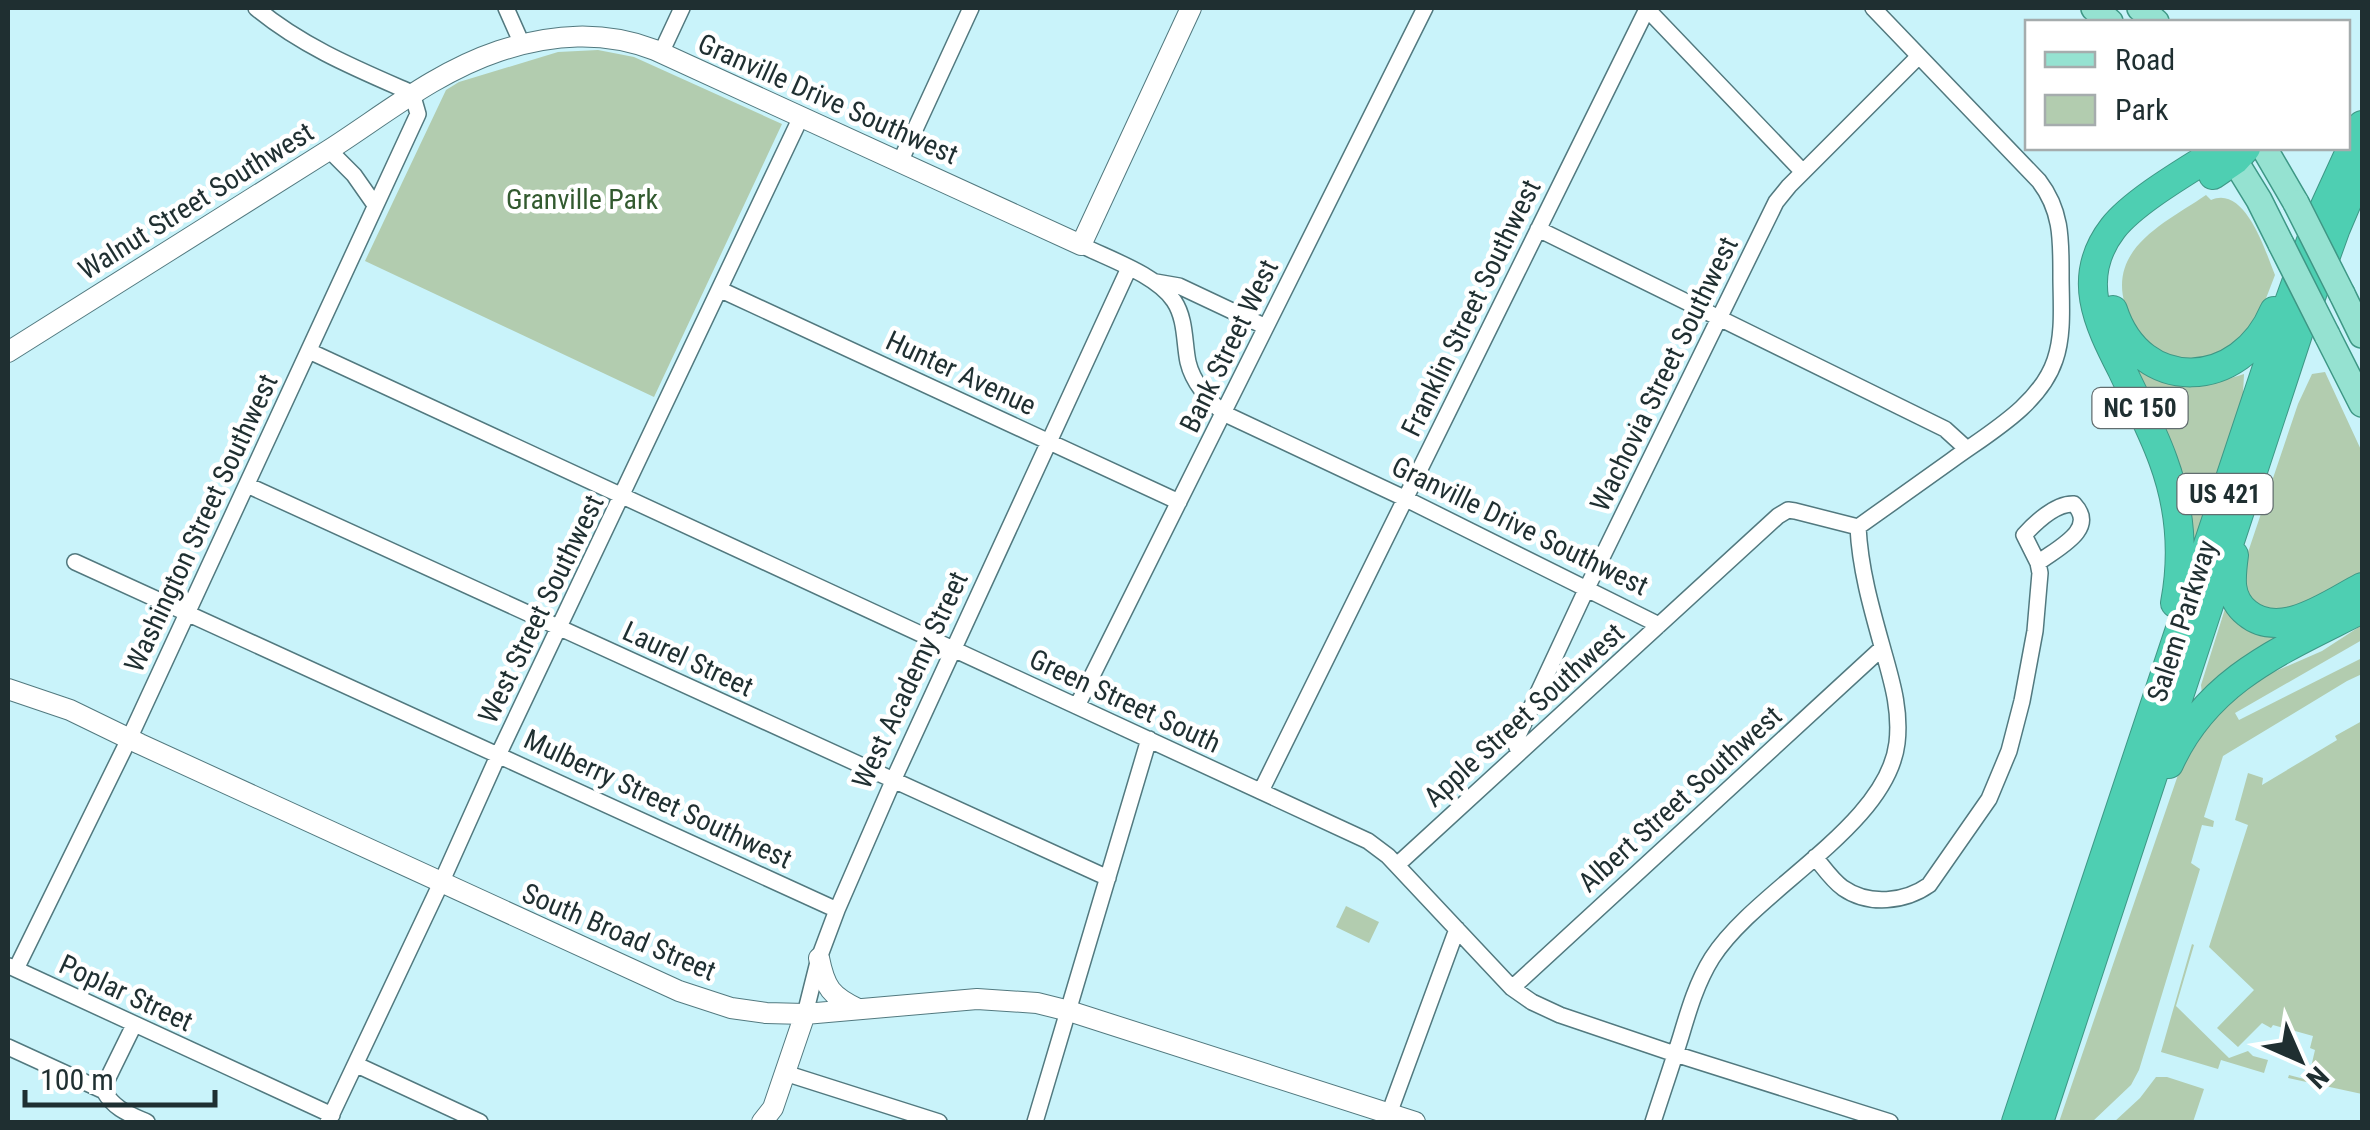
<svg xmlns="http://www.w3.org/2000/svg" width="2370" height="1130" font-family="'Roboto Condensed',sans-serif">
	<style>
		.green { fill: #b2ccaf }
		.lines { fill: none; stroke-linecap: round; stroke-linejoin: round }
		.minor-casing { stroke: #52797f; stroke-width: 18 }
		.tertiary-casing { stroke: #52797f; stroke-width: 22 }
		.primary-casing { stroke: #3e9785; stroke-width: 28 }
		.motorway-casing { stroke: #3e9785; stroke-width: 30 }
		.minor { stroke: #fff; stroke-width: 15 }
		.tertiary { stroke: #fff; stroke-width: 20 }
		.primary { stroke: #95e2d1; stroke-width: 25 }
		.motorway { stroke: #4ecfb2; stroke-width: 28 }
		.primary-bridge-casing { stroke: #3e9785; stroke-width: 28; stroke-linecap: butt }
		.primary-bridge { stroke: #95e2d1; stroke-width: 25 }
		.labels { text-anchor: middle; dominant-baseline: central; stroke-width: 9; stroke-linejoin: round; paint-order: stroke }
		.shield { fill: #fff; stroke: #626d6f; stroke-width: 2.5 }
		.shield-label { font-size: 25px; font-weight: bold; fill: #1f2f31 }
		.street-label { font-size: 28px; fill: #1f2f31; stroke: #fff }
		.park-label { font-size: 28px; fill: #325a2f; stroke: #fff }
	</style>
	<rect width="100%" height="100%" fill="#c9f3fa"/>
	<path class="green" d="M598,50L634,57L782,124L654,397L365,261L446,90L459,82L558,52Z
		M2206,195L2211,200C2245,185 2265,250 2275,275L2260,314L2248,332L2209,364L2166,361C2155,350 2141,339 2133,327C2128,321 2127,312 2125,305C2108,247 2167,222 2206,195Z
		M2129,361C2169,395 2198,389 2244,374L2243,394L2195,543L2186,547Z
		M2325,372L2362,452V577L2295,610L2258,609L2242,585L2243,567L2298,404L2312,374Z
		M2229,596L2279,629L2282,640L2202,694L2201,685Z
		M2362,625V640L2235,713L2239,720L2362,658V674L2347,681L2223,756L2204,817L2214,821L2213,827L2202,825L2191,863L2200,869L2139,1070L2131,1085L2092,1122H2059L2179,772L2211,721L2236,696L2260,678L2322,651Z
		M2362,721V1094L2288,1078L2289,1075L2308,1080L2315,1050L2310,1048L2313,1036L2273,1025L2271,1028L2262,1023L2238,1047L2217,1028L2254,990L2209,947L2248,825L2235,820L2248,773L2263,778L2262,785L2337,740L2335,736Z
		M1346,906L1379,922L1369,943L1336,927Z
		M2192,944L2194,945L2176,1006L2229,1058L2248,1051L2253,1056L2268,1060L2264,1073L2221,1060L2218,1069L2161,1052Z
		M2156,1077H2167L2204,1089L2193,1122H2114L2140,1098Z"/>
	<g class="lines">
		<defs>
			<path id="minor" d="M506,8L522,44
				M661,53L682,8
				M329,150L354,175L375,205
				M900,162L971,8
				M1538,229L1945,429L1967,449
				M1081,245C1109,259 1157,275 1174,301C1186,319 1184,343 1188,362C1193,383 1208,399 1223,413L1404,498L1659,625
				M1156,282L1179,286L1266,327
				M721,290L1179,502
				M309,351L1368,841L1388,856L1512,988L1532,1002L1560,1015L1675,1054L1890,1122
				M247,485L1108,878
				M75,562L837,910
				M1077,706L1425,8
				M1519,753L1515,742L1586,590L1776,202L1789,186L1919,56
				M1261,791L1647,9L1803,172
				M1815,857C1824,868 1832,880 1843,888C1869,906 1905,902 1929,885L1989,799L2009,751L2022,701L2035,631L2040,573L2038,563L2024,535C2036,522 2056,503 2074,504C2098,530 2057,548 2038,563
				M1397,865L1778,516L1788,510L1795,511L1858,527C1889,505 1921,482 1952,460C1989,433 2040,405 2055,360C2064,334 2061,303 2061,276C2061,240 2062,211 2039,181L1873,8
				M9,966L332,1115
				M16,969L129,739L418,114L412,93C357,69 303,47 256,8
				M1512,988L1882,648
				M805,1014L819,958L837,910L897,772L1129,268
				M8,1047L104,1091C114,1109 129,1114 147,1122
				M357,1065L480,1122
				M785,1073L939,1122
				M104,1091L107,1080L134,1025
				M328,1122L441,883L502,747L800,119
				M1035,1122L1149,739
				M1386,1122L1457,929
				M1653,1122C1662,1094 1672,1065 1681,1036C1689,1009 1697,982 1712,958C1756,889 1887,826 1897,743C1901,708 1891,679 1882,646C1871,607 1860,568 1858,527"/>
			<path id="tertiary" d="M8,352C115,285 222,217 329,150C385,114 436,72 499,51C552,34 603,30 655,50L1081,245L1191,8
				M8,689L70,710L140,744L679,991L731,1008L766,1013L805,1014L977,999L1037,1003L1069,1011L1415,1122
				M819,958C825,988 831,996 858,1009
				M762,1122L773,1108L805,1014"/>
			<path id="primary" d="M2094,8L2110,22
				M2140,8L2156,22
				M2227,148L2259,200L2281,244
				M2264,148L2296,203
				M2342,294L2362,335
				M2327,335L2362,404"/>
			<path id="motorway" d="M2213,175L2235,160L2246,148
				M2113,310C2141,396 2241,390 2274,311
				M2234,555C2231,577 2228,598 2247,613C2281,641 2331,603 2362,587
				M2175,603C2184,555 2180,506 2163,460C2152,429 2136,400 2122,370C2098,323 2075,277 2113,228C2135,200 2192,168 2223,148
				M2169,764C2208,678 2284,649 2362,609
				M2016,1122L2283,319L2318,221L2362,125
				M2039,1122L2301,325L2336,228L2362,167"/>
		</defs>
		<use href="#minor" class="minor-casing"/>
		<use href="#tertiary" class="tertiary-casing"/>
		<use href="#primary" class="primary-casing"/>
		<use href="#motorway" class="motorway-casing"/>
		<use href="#minor" class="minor"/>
		<use href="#tertiary" class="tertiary"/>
		<use href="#primary" class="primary"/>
		<use href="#motorway" class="motorway"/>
		<defs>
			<path id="primary-bridge" d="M2296,203L2342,294
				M2281,244L2327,335"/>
		</defs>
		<use href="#primary-bridge" class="primary-bridge-casing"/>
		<use href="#primary-bridge" class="primary-bridge"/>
	</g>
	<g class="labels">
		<g class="shield">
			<rect x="2092.5" y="388" width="95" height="40" rx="8"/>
			<rect x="2177.5" y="474" width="95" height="40" rx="8"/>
		</g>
		<g class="shield-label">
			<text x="2140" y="408">NC 150</text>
			<text x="2225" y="494">US 421</text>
		</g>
		<g class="street-label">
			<text transform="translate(828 99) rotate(24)">Granville Drive Southwest</text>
			<text transform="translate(196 201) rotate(-32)">Walnut Street Southwest</text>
			<text transform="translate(1471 308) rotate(-64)">Franklin Street Southwest</text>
			<text transform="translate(1229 346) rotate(-64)">Bank Street West</text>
			<text transform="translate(961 373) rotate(25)">Hunter Avenue</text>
			<text transform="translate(1664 374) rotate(-64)">Wachovia Street Southwest</text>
			<text transform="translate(201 523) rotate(-65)">Washington Street Southwest</text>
			<text transform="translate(1520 526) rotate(26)">Granville Drive Southwest</text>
			<text transform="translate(541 609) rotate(-64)">West Street Southwest</text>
			<text transform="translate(2182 621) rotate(-72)">Salem Parkway</text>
			<text transform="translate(688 659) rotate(25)">Laurel Street</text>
			<text transform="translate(910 680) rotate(-65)">West Academy Street</text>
			<text transform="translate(1125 701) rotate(25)">Green Street South</text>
			<text transform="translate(1524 715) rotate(-42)">Apple Street Southwest</text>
			<text transform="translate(658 799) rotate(25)">Mulberry Street Southwest</text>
			<text transform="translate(1680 799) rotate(-42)">Albert Street Southwest</text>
			<text transform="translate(619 932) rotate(23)">South Broad Street</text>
			<text transform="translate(126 993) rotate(25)">Poplar Street</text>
		</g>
		<g class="park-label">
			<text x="582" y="199">Granville Park</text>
		</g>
	</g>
	<rect width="2370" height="1130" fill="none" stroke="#1f2f31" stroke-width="20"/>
	<rect x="2025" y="20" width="325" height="130" fill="#ffffff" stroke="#a5acad" stroke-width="2.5"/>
	<rect x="2045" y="52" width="50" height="15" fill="#95e2d1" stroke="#a5acad" stroke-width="2.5"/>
	<text x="2115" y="70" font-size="30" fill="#1f2f31">Road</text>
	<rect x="2045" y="95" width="50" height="30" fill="#b2ccaf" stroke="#a5acad" stroke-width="2.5"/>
	<text x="2115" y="120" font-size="30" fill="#1f2f31">Park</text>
	<g transform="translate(2300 1060) rotate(135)" stroke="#ffffff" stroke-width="8" paint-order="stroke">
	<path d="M0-8L18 38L0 25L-18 38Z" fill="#1f2f31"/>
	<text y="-15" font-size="28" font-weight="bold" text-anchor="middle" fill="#1f2f31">N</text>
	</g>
	<path d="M25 1090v15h190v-15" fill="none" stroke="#1f2f31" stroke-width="5"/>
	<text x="40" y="1090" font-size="30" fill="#1f2f31" stroke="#ffffff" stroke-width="8" paint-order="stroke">100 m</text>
</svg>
